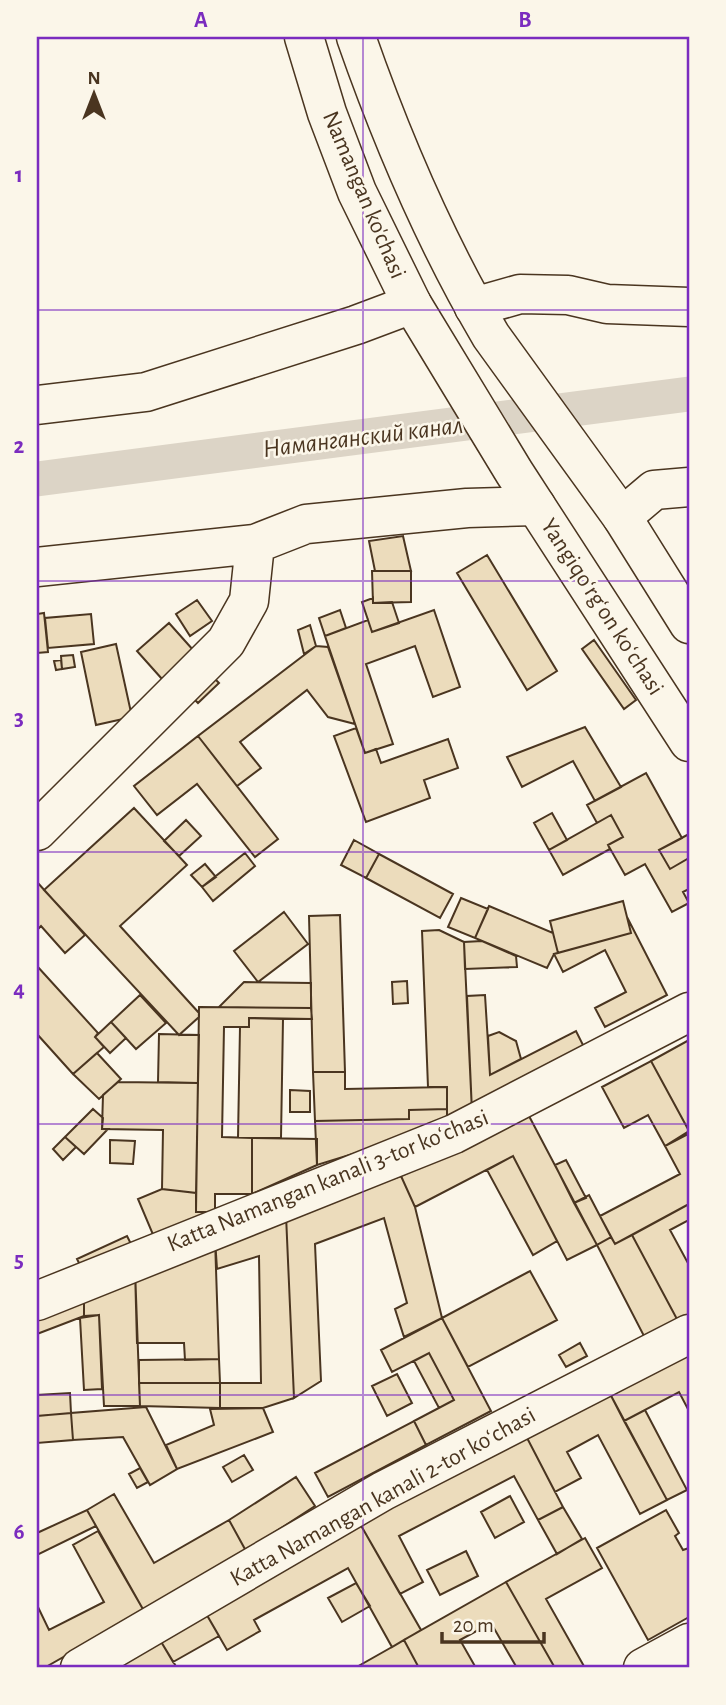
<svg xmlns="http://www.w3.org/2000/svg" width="726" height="1705" font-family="'Alegreya Sans',sans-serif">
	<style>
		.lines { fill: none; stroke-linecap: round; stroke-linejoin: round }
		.canal { stroke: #dcd4c6; stroke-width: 35 }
		.building { fill: #ecdcbc; stroke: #4a3520; stroke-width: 2 }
		.minor-casing { stroke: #4a3520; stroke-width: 41 }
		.major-casing { stroke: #4a3520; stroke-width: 41 }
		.minor { stroke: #fbf6e9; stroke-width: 38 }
		.major { stroke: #fbf6e9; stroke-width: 38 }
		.grid { fill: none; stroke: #7b2cbf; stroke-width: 2; stroke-opacity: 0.55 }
		.labels { text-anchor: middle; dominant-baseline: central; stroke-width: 5; stroke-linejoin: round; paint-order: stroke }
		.street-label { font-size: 24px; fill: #4a3520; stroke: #fbf6e9 }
		.water-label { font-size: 26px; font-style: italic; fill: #4a3520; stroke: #fbf6e9 }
		.neatline { fill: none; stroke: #7b2cbf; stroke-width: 2.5 }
		.grid-label { font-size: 23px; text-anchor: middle; font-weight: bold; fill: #7b2cbf }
	</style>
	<rect width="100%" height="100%" fill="#fbf6e9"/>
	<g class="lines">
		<path class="canal" d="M37,479L689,394"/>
	</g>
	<path class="building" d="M403,536L411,571H375L369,541Z
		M487,555L557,671L527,690L457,573Z
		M372,571H411V602L373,603Z
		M373,598V603L392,602L399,623L372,632L362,602Z
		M197,600L212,621L190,636L176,614Z
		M340,610L346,628L325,636L319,618Z
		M434,610L460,687L433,697L415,646L366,664L393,744L365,753L325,636L368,620L372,632Z
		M44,613L48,652L37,653V614Z
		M91,614L94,644L48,648L45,618Z
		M169,623L194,651L162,679L137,651Z
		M310,625L316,646L304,654L298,630Z
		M594,640L636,700L624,709L582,649Z
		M116,644L132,717L96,725L81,652Z
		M316,646L328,647L355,724L328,717L307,690L240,742L261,768L237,786L198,736Z
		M73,655L75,667L62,669L61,656Z
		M61,660L62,669L56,670L54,661Z
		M211,675L219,683L198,703L190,695Z
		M585,727L621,787L595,801L573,761L522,787L507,757Z
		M356,728L365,753L376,749L381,763L448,739L458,768L424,780L430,798L366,822L334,736Z
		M198,736L278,839L255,857L197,784L157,815L134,786Z
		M646,773L682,838L659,850L670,869L689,858V889L683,892L689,903L672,912L645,864L625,875L608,845L623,837L611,815L597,823L587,805Z
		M134,808L187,865L120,926L199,1013V1017L179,1035L44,890Z
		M552,813L567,840L549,850L534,823Z
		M611,815L623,837L608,845L610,849L563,875L549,850Z
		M186,820L201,836L179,856L164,841Z
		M689,834V858L670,869L659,850Z
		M354,840L379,854L366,878L341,865Z
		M245,853L255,866L213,901L202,887Z
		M379,854L453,894L440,918L366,878Z
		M205,864L216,877L202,887L191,875Z
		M37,882L85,935L65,953L41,926L37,930Z
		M461,898L488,909L475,938L448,927Z
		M623,901L631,933L558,953L550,921Z
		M489,906L553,933L558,953L554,954L547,968L475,938Z
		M284,912L308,944L258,982L234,951Z
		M340,915L345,1072H313L309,916Z
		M627,917L667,995L605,1027L595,1008L626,992L605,950L563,972L554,954L631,933Z
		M439,930L464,942L472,1112L447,1125V1087H428L422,931Z
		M482,941L516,956L517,967L465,969L464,942Z
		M37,966L98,1033L95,1037L104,1047L73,1074L37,1034Z
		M407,981L408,1003L393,1004L392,982Z
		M244,982L311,983V1008L219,1007Z
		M140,995L166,1023L136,1049L111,1022Z
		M485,995L490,1075L576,1031L588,1055L472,1112L467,996Z
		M199,1007L311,1008L312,1019L249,1018V1027H224L222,1137L252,1138V1194H215V1212H196Z
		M249,1018L283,1019L281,1138H238L240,1027H249Z
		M111,1022L126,1038L110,1053L95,1037Z
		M499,1032L516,1041L521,1059L490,1075L488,1036Z
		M159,1034L199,1035L198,1083L158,1082Z
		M689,1040V1131L651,1061Z
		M97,1053L121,1079L99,1099L73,1074Z
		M651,1061L689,1131L665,1146L648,1115L624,1128L602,1087Z
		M313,1072H345V1089L447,1087V1109L409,1110V1119L315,1121Z
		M118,1082L198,1083L196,1193L162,1189L163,1130L102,1129L103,1095Z
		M290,1090L310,1091V1112H290Z
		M93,1109L103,1118L102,1129H108L84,1154L65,1137Z
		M447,1109V1125L317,1165L315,1121L409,1119V1110Z
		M529,1116L597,1245L567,1260L513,1156L415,1207L401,1176Z
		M688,1134L689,1204L615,1244L600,1216L680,1174L665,1146Z
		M65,1137L76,1147L63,1160L53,1149Z
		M252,1138L317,1139V1165L252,1194Z
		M110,1140L135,1141L133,1164L110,1163Z
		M513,1156L557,1241L533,1255L487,1170Z
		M566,1160L586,1198L574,1203L555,1165Z
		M401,1176L415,1207L442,1318L404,1337L395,1309L407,1303L384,1218L315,1244L321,1381L294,1398L286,1215Z
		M162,1189L196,1193V1212H208L154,1237L138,1199Z
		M589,1195L611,1237L597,1245L574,1203Z
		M689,1204V1220L670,1230L689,1265V1315L678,1321L632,1235Z
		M286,1215L294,1398L263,1408H220V1383H261L259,1256L217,1269L215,1239Z
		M632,1235L678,1321L645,1338L597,1245L611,1237L615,1244Z
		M127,1236L133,1248L83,1271L77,1259Z
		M215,1239L219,1359L185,1360L184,1343H137L135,1269Z
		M135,1269L140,1406H104L99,1315L84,1316V1286Z
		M530,1271L557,1320L468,1367L442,1318Z
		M84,1291V1316L37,1334V1310Z
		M99,1315L102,1389L84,1390L80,1318Z
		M442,1318L491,1411L426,1445L414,1421L454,1400L429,1353L392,1372L381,1350Z
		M580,1343L587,1356L566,1367L559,1355Z
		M689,1347V1411L679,1392L624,1421L608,1390Z
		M429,1353L454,1400L439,1408L414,1361Z
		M219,1359L220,1383H139V1360Z
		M397,1374L412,1403L387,1416L372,1386Z
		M139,1383H220V1408L140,1406Z
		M608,1390L667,1500L640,1514L598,1435L567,1452L581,1478L555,1492L525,1434Z
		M70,1393L71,1413L37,1416V1395Z
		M146,1407L177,1469L150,1485L123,1437L73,1440L71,1413Z
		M263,1408L273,1432L177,1469L166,1445L214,1425L210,1409Z
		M645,1410L687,1490L667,1500L624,1421Z
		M71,1413L73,1440L37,1443V1416Z
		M414,1421L426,1445L328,1497L315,1473Z
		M525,1434L563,1507L538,1520L514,1476L399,1536L423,1582L400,1594L359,1522Z
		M244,1455L253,1470L232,1482L223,1467Z
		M140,1468L148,1482L137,1488L129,1474Z
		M296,1477L315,1506L246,1551L229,1520Z
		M114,1494L154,1563L229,1520L246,1551L144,1611L87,1510Z
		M510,1496L524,1522L495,1538L481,1512Z
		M563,1507L582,1539L557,1554L538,1520Z
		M87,1510L96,1526L37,1555V1533Z
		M666,1510L679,1533L675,1536L683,1550L689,1548V1617L648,1640L597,1548Z
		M359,1522L421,1630L392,1647L348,1568L254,1620L260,1631L227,1650L204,1610Z
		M98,1531L144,1611L44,1668H37V1605L49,1630L104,1602L73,1545Z
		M585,1538L602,1568L546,1599L585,1668H555L506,1582Z
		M466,1551L478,1576L440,1595L427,1570Z
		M506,1582L555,1668H517L491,1623L460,1640L476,1668H419L404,1640Z
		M356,1583L370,1606L342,1622L328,1598Z
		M204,1610L219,1636L173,1662L157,1635Z
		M157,1635L177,1668H100Z
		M404,1640L419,1668H355L392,1647Z"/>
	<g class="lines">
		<defs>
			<path id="minor" d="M474,307L520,294L568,295L607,304L689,307
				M37,405L146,392L356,325L412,304
				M622,517L654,490L689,487
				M37,567L255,544L306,524L467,508L536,506
				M37,831L226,642L249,601L255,544
				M37,1301L454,1134L689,1012
				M80,1668L383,1491L689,1334
				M643,1668L689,1643"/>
			<path id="major" d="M304,37L327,113L357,192L412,304L514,472L689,742
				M356,37C392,140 435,241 491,336L622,517L689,624"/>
		</defs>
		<use href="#minor" class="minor-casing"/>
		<use href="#major" class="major-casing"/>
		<use href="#minor" class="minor"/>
		<use href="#major" class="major"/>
	</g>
	<path class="grid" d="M363,37V1668M37,310H689M37,581H689M37,852H689M37,1124H689M37,1395H689"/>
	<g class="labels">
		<g class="street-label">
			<text transform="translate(364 195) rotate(67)">Namangan ko'chasi</text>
			<text transform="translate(602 607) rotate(57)">Yangiqoʻrgʻon koʻchasi</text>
			<text transform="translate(328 1181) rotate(-22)">Katta Namangan kanali 3-tor koʻchasi</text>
			<text transform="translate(383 1497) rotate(-29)">Katta Namangan kanali 2-tor koʻchasi</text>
		</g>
		<g class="water-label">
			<text transform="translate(363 437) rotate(-7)">Наманганский канал</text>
		</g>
	</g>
	<rect width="726" height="1705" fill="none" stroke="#fbf6e9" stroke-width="77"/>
	<g transform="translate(94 94)" stroke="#fbf6e9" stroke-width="5" paint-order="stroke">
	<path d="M0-5L12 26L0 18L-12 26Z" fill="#4a3520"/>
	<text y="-10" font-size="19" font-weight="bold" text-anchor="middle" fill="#4a3520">N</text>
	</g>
	<path d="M442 1632v10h102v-10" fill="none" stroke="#4a3520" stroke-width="3.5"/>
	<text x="453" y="1632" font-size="21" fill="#4a3520" stroke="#fbf6e9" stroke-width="5" paint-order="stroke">20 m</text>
	<rect x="38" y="38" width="650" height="1628" class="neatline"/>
	<g class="grid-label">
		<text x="201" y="27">A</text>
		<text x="525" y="27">B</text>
		<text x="19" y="182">1</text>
		<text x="19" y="453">2</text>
		<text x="19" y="725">3</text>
		<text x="19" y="996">4</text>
		<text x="19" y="1267">5</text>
		<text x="19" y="1539">6</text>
	</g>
</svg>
